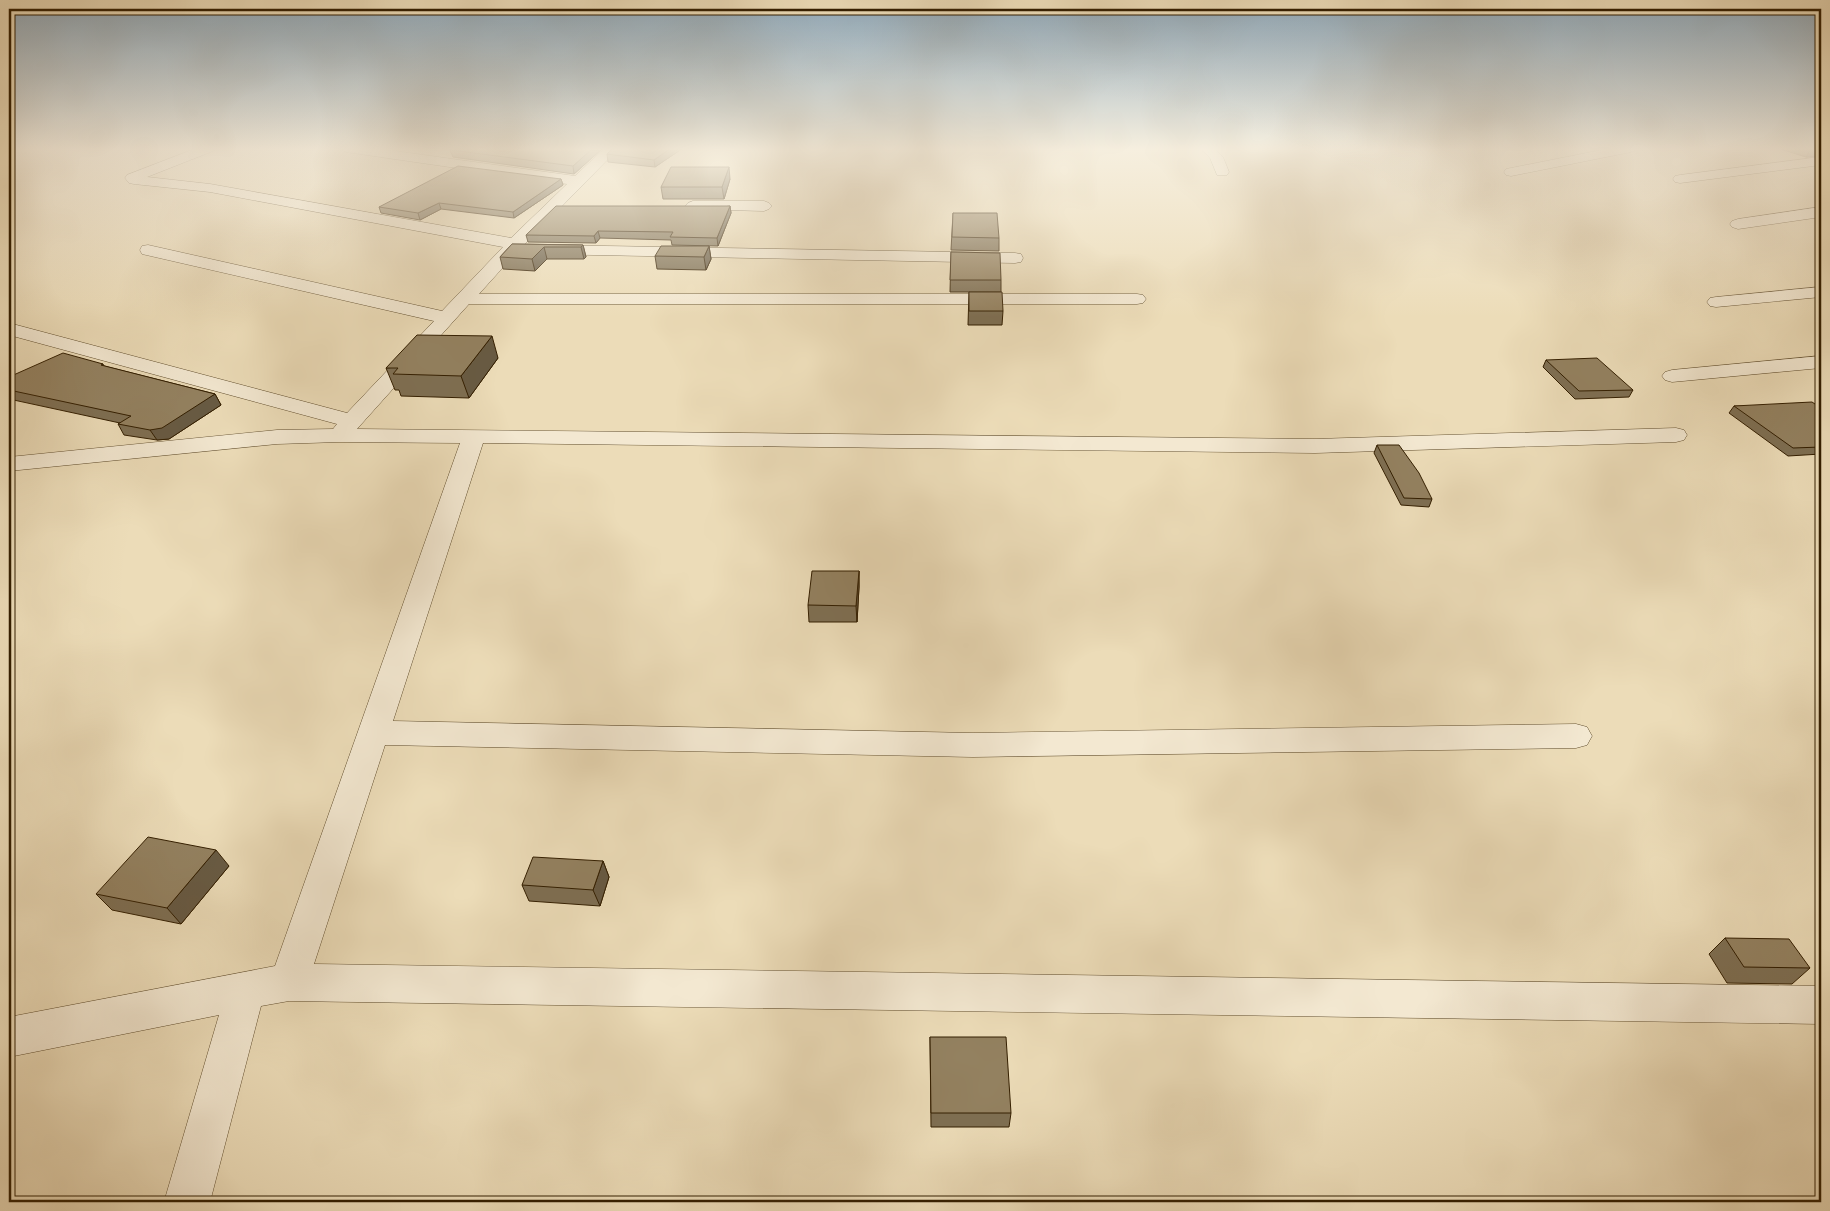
<svg xmlns="http://www.w3.org/2000/svg" width="1830" height="1211" font-family="'Gentium Book Plus',serif">
	<style>
		.lines { fill: none; stroke-linecap: round; stroke-linejoin: round }
		.minor-casing { stroke: #614e2e; stroke-width: 1 }
		.minor { fill: #f3e8d1; fill-rule: evenodd }
		.wall { fill: #7e6f53; stroke: #331e00 }
		.shaded-wall { fill: #675a43; stroke: #331e00 }
		.building { fill: #938160; stroke: #331e00 }
	</style>
	<rect width="100%" height="100%" fill="#ecdcb8"/>
	<filter id="stains"><feTurbulence type="fractalNoise" baseFrequency=".004" numOctaves="4"/><feColorMatrix values="0 0 0 0 .2 0 0 0 0 .09 0 0 0 0 .02 0 0 0 .5 -.17"/></filter>
	<radialGradient id="worn" r=".72"><stop offset=".6" stop-color="#630" stop-opacity="0"/><stop offset="1" stop-color="#630" stop-opacity=".3"/></radialGradient>
	<g class="lines">
		<defs>
			<path id="minor" d="M197,148H215L213,151L147,177L210,184L511,238L567,184L346,152L339,148H373L575,176L605,148H619L516,253L479,294H1137L1143,295L1146,299L1143,303L1137,304H469L357,429L1315,439L1676,428L1684,430L1687,435L1684,440L1676,442L1315,453L483,443L393,721L973,733L1576,724L1587,727L1592,736L1587,745L1576,748L973,757L385,745L314,964L1821,986V1024L289,1001L261,1006L210,1202H164L219,1015L9,1057V1017L275,966L460,443L339,442L277,444L9,471V457L277,430L333,429L337,424L9,335V323L347,413L434,321L142,254L140,250L142,246L148,245L442,311L503,247L210,192L134,184L129,183L125,178L127,175Z
				M1200,148H1214L1223,157L1229,172L1227,175H1217L1210,158Z
				M1612,148H1638L1631,152L1511,176L1506,175L1504,172L1506,169L1511,168Z
				M1821,157V165L1680,183L1675,182L1673,179L1675,176L1680,175Z
				M693,201H764L769,203L772,206L769,209L764,211L688,209L685,206L688,203Z
				M1821,207V217L1738,229L1732,227L1730,224L1732,221L1738,219Z
				M547,245L1015,253L1021,254L1023,258L1021,262L1015,263L541,254L539,250L541,246Z
				M1821,287V297L1716,307L1710,306L1707,302L1710,298L1716,297Z
				M1821,356V368L1672,382L1665,380L1662,376L1665,372L1672,370Z"/>
		</defs>
		<use href="#minor" class="minor-casing"/>
		<use href="#minor" class="minor"/>
	</g>
	<path class="wall" d="M449,148H603L574,174L453,157Z
		M683,148L655,167L608,162L607,154Z
		M1777,148H1821V156L1806,157Z
		M561,179L563,185L514,218L441,209L420,220L381,213L379,207Z
		M730,179L724,199H663L661,187Z
		M730,206L731,213L718,246L672,245L671,240L600,238L596,243L528,242L526,235Z
		M953,213L999,238V251L951,250Z
		M512,244L583,245L586,257L584,259H547L535,271L503,269L500,257Z
		M709,246L711,259L706,270L657,269L655,256Z
		M951,252L1001,280V292H950Z
		M969,292L1003,311L1002,325H968Z
		M498,358L469,398L401,396L399,390H395L386,368Z
		M1546,360L1633,390L1629,397L1575,399L1543,367Z
		M103,364L104,366L215,394L221,405L169,439L157,440L124,435L118,424L120,423L9,399V377Z
		M1734,406L1821,408V454L1788,456L1729,413Z
		M1377,445L1432,499L1429,507L1401,505L1374,453Z
		M859,571V587L857,622H809L808,605Z
		M603,861L609,877L600,906L529,901L522,885Z
		M229,866L181,924L112,910L96,894Z
		M1725,938L1810,968L1792,984L1727,983L1709,954Z
		M930,1037L1011,1113L1009,1127H931Z"/>
	<path class="shaded-wall" d="M593,148H603L574,174L573,166Z
		M671,148H683L655,167L654,160Z
		M1821,148V156L1806,157L1811,149Z
		M729,167L730,179L724,199L722,187Z
		M561,179L563,185L514,218L513,212Z
		M439,203L441,209L420,220L418,213Z
		M730,206L731,213L718,246L717,238Z
		M598,231L600,238L596,243L594,236Z
		M583,245L586,257L584,259L581,247Z
		M709,246L711,259L706,270L704,257Z
		M544,247L547,259L535,271L532,259Z
		M492,336L498,358L469,398L461,376Z
		M215,394L221,405L169,439L157,440L150,430Z
		M859,571V587L857,622L856,606Z
		M216,850L229,866L181,924L167,908Z
		M603,861L609,877L600,906L593,890Z"/>
	<path class="building" d="M450,148H593L573,166L451,150Z
		M613,148H671L654,160L607,154Z
		M1806,148H1821L1811,149Z
		M458,166L561,179L513,212L439,203L418,213L379,207Z
		M671,167H729L722,187H661Z
		M556,206H730L717,238L670,237L673,232L598,231L594,236L526,235Z
		M953,213H997L999,238L952,237Z
		M512,244L583,245L581,247H544L532,259L500,257Z
		M661,246H709L704,257L655,256Z
		M951,252L1000,253L1001,280H950Z
		M969,292H1002L1003,311H969Z
		M417,335L492,336L461,376L393,374L398,368H386Z
		M63,353L103,364L101,365L215,394L162,428L150,430L118,424L131,416L9,390V377Z
		M1597,358L1633,390L1579,391L1546,360Z
		M1812,402L1821,408V435L1819,436L1821,437V447L1793,448L1734,406Z
		M1377,445H1399L1419,473L1432,499L1404,498Z
		M812,571H859L856,606L808,605Z
		M148,837L216,850L167,908L96,894Z
		M533,857L603,861L593,890L522,885Z
		M1725,938L1789,939L1810,968L1744,967Z
		M930,1037H1006L1011,1113H931Z"/>
	<linearGradient id="sky" x2="0" y2="1"><stop stop-color="#90aabc"/><stop offset="0.47" stop-color="#f6efdf"/><stop offset="1" stop-color="#f6efdf" stop-opacity="0"/></linearGradient>
	<rect width="1830" height="317" fill="url(#sky)"/>
	<rect width="1830" height="1211" fill="none" stroke="#ecdcb8" stroke-width="30"/>
	<rect x="10" y="10" width="1810" height="1191" fill="none" stroke="#331e00" stroke-width="2.5"/>
	<rect x="15" y="15" width="1800" height="1181" fill="none" stroke="#331e00"/>
	<rect width="100%" height="100%" filter="url(#stains)"/>
	<rect width="100%" height="100%" fill="url(#worn)"/>
</svg>
